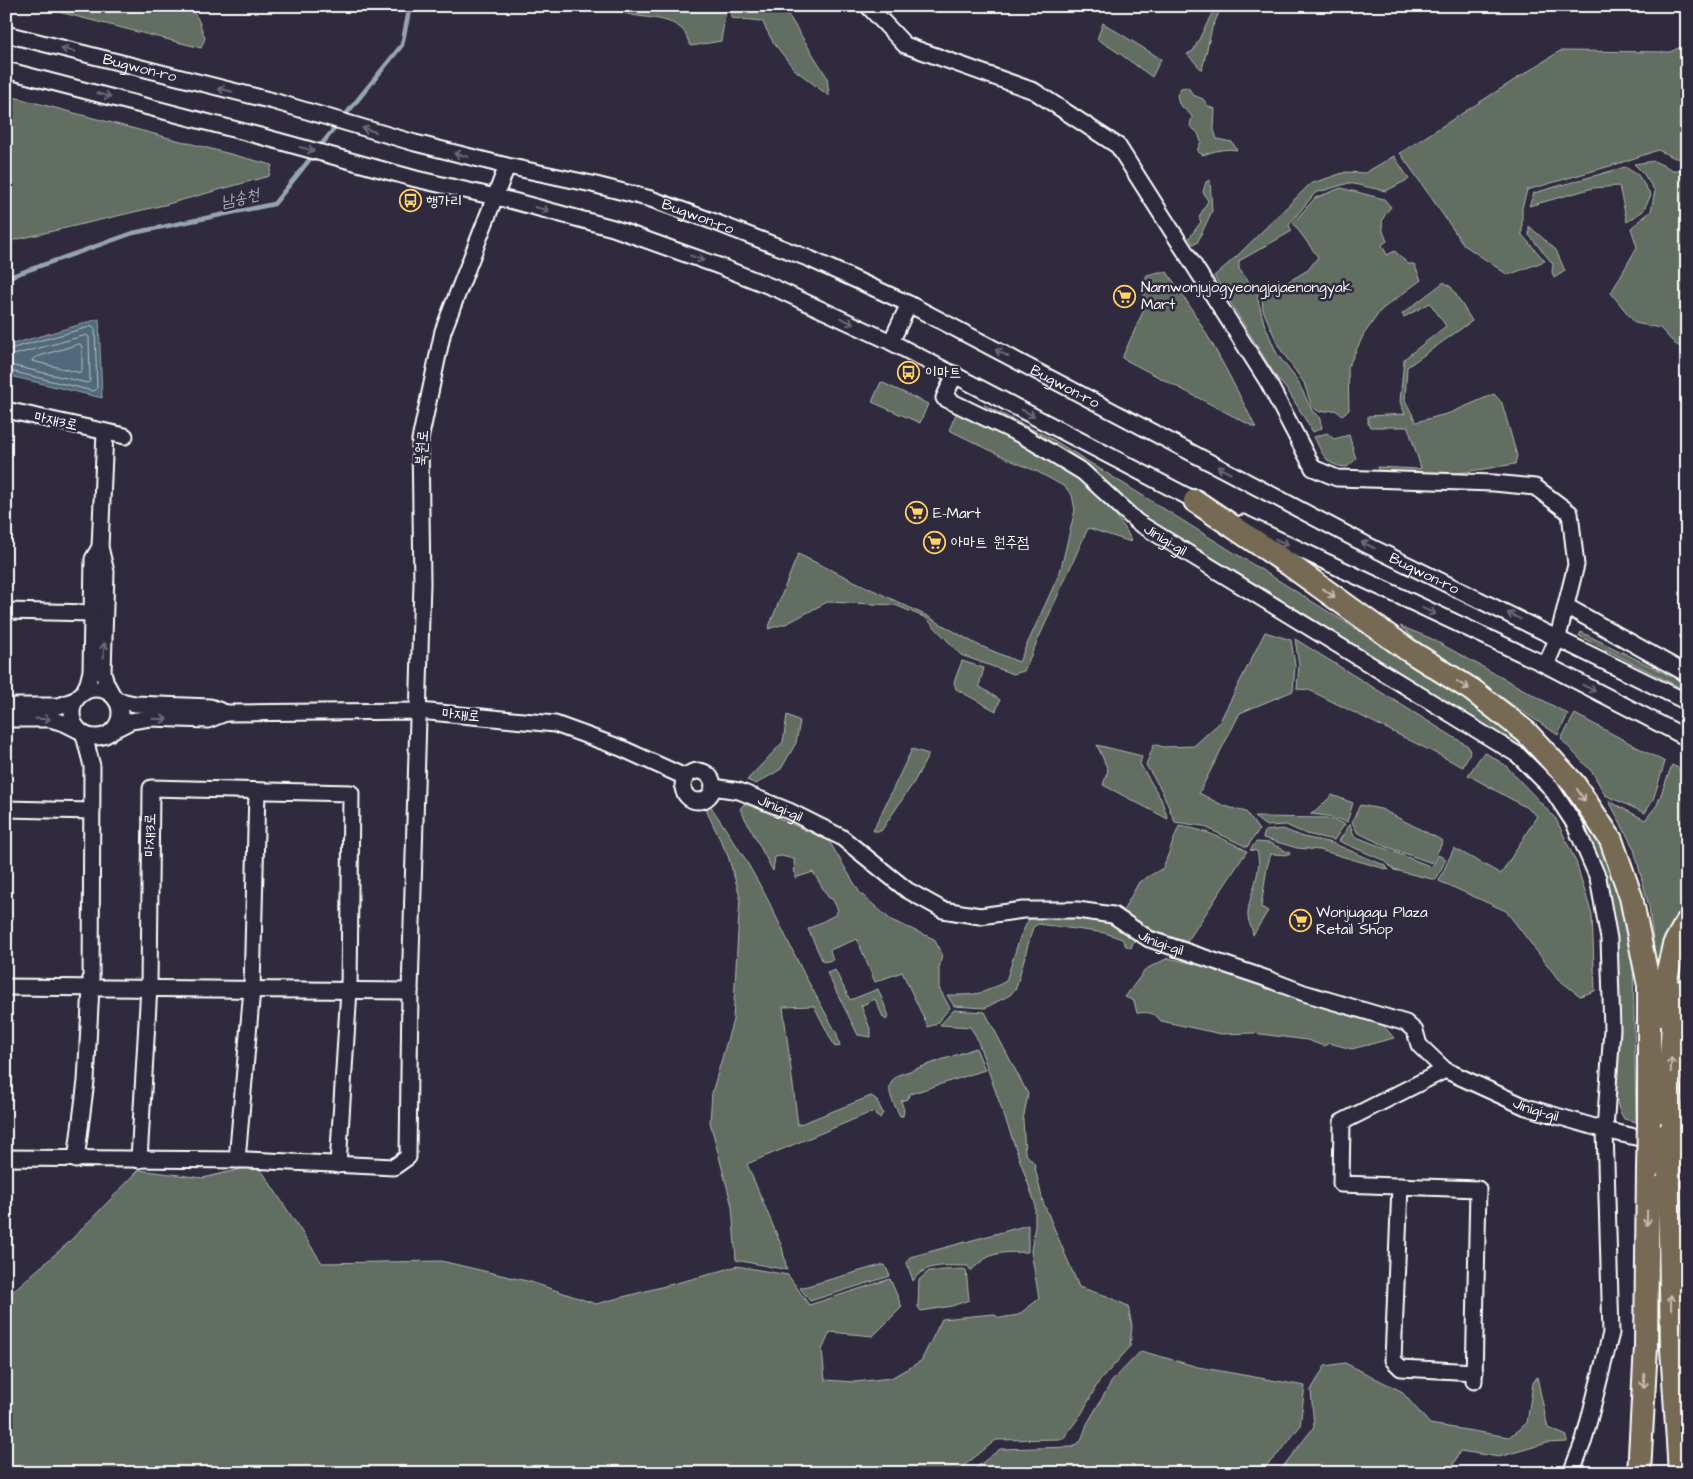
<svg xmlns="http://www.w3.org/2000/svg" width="1693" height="1479" font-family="'Architects Daughter','Poor Story',sans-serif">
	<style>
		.green { fill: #626e62; stroke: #b0b6b0 }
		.water { fill: #51697a; stroke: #97a5af }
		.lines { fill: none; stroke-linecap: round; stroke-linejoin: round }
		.shore { stroke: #b9c3ca; stroke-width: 1 }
		.stream { stroke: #97a5af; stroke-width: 4.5 }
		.minor-casing { stroke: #fff; stroke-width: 19 }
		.highway-casing { stroke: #fff; stroke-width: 26 }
		.minor { stroke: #2f2a3d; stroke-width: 15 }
		.highway { stroke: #776a54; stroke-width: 22 }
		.highway-bridge-casing { stroke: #fff; stroke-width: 26; stroke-linecap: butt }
		.highway-bridge { stroke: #776a54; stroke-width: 22 }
		.oneway { stroke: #6d6a77 }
		.oneway2 { stroke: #c2bcb2 }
		.labels { text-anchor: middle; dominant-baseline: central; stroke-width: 5; stroke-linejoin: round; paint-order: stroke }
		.street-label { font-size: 15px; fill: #fff; stroke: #2f2a3d }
		.poi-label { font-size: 15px; fill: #fff; stroke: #2f2a3d; text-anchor: start }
		.water-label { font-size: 16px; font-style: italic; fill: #a8b4bc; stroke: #2f2a3d }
	</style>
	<rect width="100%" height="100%" fill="#2f2a3d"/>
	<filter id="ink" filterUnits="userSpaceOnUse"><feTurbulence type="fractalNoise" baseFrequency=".02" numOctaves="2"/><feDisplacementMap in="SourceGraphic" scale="10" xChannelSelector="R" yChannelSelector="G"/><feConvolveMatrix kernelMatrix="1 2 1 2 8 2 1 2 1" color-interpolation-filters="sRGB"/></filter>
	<g filter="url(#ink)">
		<path class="green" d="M57,6H180C198,9 199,23 205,38L201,48L55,11Z
			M609,6H719L726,10L721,41L691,46C688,41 686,33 682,29C661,12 633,22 609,6Z
			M729,6H777L784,8L827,77L829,96L794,69L773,42L762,21L731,18V10Z
			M1216,6H1222L1212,28L1202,70L1187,54L1193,51Z
			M1103,23L1161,59L1152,77L1119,53L1097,39Z
			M1687,44V159L1675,158L1658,150L1617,164L1527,190L1522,208V235L1545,261L1508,275L1464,245L1400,153L1560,51L1670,52Z
			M1188,87L1193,95L1203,99L1208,106L1215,109L1214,130L1217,139L1232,142L1237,150C1225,148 1214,151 1203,155L1197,151L1201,142L1198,133L1190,126L1192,116L1179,104L1177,95L1181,88Z
			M6,95L272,165L269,176L164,205L6,242Z
			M1394,156L1409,179L1386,191L1349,183L1315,193L1289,225L1292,231L1239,261V269L1258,293V300L1264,323L1277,354L1297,380L1313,412L1319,416L1322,428L1313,432L1290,394L1275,375L1214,276L1236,257L1310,184L1346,172L1365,173Z
			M1654,161L1673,170H1687V350L1675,344L1660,328L1635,323L1611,293L1637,247L1631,228L1651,211L1655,191L1643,173L1634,164Z
			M1625,167L1638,175L1651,195L1643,211L1627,222L1619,186L1593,188L1529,206L1534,193Z
			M1210,180L1212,211L1197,243L1193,244L1189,238L1201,222L1199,217L1208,201L1203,192L1206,182Z
			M1341,188L1384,199L1391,207C1380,219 1380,226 1387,241L1382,245L1387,255L1395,251L1408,264H1414L1421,280L1381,310L1364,334L1348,367L1349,410L1342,415L1335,410L1320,412L1312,407L1304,383L1279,347L1263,310L1262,297L1308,270L1318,257L1293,223L1315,198Z
			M1529,226L1556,250L1565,271L1554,278L1552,272L1553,264L1529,235Z
			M1159,272H1167C1202,321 1229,374 1256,428L1122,358L1146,305C1142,297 1142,282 1147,275Z
			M1444,282L1452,288L1472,321L1407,367L1405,400L1416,422L1450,413L1494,394L1502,403L1517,456L1515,464L1427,478L1380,474L1377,467L1418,469L1421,468L1408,427H1370L1368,423V416L1405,414L1400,402L1404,359L1446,326L1430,303L1404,317L1402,314Z
			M881,382L928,404L920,423L872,402Z
			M984,405L1052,439L1433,677L1522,739L1598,834L1628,909L1633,957L1636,1122L1624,1119L1619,1110L1616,1097L1618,1031L1616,939L1552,784L1144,520L1087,470Z
			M957,412C1013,438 1076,461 1114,513C1121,523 1128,530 1131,542L1088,528L1024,671L1013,674L961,655L926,618L895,605L827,602L788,623L768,629L798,554L927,616L976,644L1019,662L1060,572L1075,510L1072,495L1065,487L1038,472L1010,460L949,430Z
			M1327,433L1334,439L1349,435L1356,459L1347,467C1325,466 1323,454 1314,437Z
			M1400,626L1430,638L1568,714L1558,735L1420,643Z
			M1265,632L1291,640L1295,665L1293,691L1240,713L1199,793L1224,806L1246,812L1259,830L1247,847L1203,826L1175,822L1162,791L1146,765L1154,744L1163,747L1194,746L1219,723Z
			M1581,632L1687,684V691L1579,636Z
			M1295,639L1468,746L1470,752L1463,767L1309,690L1297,689L1299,665Z
			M962,661L984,668L979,686L1000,700L996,711L956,689L954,682Z
			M1575,714L1665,762L1653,800L1645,813L1605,795L1593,773L1561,739Z
			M787,715L800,721L796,743L781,769L756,784L747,780L783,742Z
			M1097,745L1142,756L1140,764L1161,799L1168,819L1103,785L1108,770Z
			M912,749L929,754L914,782L881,831H873Z
			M1484,752L1505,765L1556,819L1576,862L1592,915L1595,991L1580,996L1558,979L1506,911L1439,881L1454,848L1501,874L1537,816L1527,808L1468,775Z
			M1672,765L1687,772V898L1656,964L1649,907L1634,849L1609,801L1645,820L1657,805Z
			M1332,795L1353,803L1347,822L1328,816L1310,814L1316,811Z
			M708,802L744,857L766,896L804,974L837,1034L840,1046L835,1047L814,1006L783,1007L798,1125L871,1096L876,1099L883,1113L880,1118L876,1116L874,1111L747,1164L782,1247L787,1270L736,1260L732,1206L710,1122L712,1093L733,1020L740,896L728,856L707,812Z
			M744,804L761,810L829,841L860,893L891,920L934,939L942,954L939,969V988L950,1008L936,1024L928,1027L902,972L875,982L857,939L830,950L833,960L823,962L808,929L835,915L838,910L833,900L828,897L813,872L795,878L794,859L781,856L775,857L773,871L740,809Z
			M1360,805L1381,809L1443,841L1432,863L1387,847L1357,832L1352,822Z
			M1254,817L1328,818L1345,824L1334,840L1306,834L1286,825L1266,826Z
			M1350,824L1354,836L1432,867L1438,855L1446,859L1436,880L1394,870L1385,861L1339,841Z
			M1179,826C1204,829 1225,839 1247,851L1187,942L1152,930L1123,911L1139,882L1163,868Z
			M1283,829L1303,837L1332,843L1384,865L1389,870L1320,850L1297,848L1263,838L1265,831Z
			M1256,842L1270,843L1290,853L1289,855L1271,854L1267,867L1261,907L1268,911L1253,935C1252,926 1247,922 1248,912C1250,892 1263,871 1257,851L1250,850Z
			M1042,913C1066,916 1121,918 1134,940L1131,948L1126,946L1122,939L1105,933L1038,924L1033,927L1016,988L1010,995L985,1008L954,1006L947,995C976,995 981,995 1006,981L1020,937L1030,917Z
			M1168,958L1231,972L1265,988L1383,1025L1394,1038L1352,1049L1329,1043L1324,1046L1307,1040L1253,1033L1221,1034L1161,1021C1154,1012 1148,1012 1137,1013L1134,1001L1125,997L1146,969Z
			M835,970L850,1000L878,989L889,1016L886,1020L883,1017L875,999L861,1006L871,1031V1037L858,1035L827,973Z
			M954,1010L985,1012L1028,1094L1023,1120L1025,1153L1034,1163L1043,1202L1079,1287L1107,1296L1128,1306L1132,1326L1130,1347L1098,1383L1082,1413L1063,1439L996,1440L955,1473H6V1297L67,1244L139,1170L203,1178L258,1165L322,1263L441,1261L531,1282L596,1304L707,1275L737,1266L788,1275L809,1305L890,1279L902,1307L873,1336L830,1332L822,1350L825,1380L855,1382L891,1378L921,1361L942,1319L993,1314L1000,1318L1018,1315L1039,1299L1031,1251L1035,1225V1203L976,1036L970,1027L940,1025Z
			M976,1048L985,1070L910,1094L907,1099L901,1101L904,1110L903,1116H900C893,1101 882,1087 898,1075Z
			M1028,1225V1252C1001,1253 991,1250 971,1271L968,1266C948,1266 925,1262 913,1281L907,1263L910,1257Z
			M881,1265H885L890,1276L810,1301L800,1288Z
			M962,1269L966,1270L969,1300L952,1306L921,1311L918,1307L919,1280L929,1271Z
			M1141,1351L1198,1367L1305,1386L1300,1426L1282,1450L1259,1473H969L1000,1449L1073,1447L1081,1441L1087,1424L1112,1381Z
			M1345,1363L1401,1391L1430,1424L1509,1437L1527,1423L1533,1383L1537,1377L1548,1428L1567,1436V1442L1547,1443L1499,1457L1460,1451L1449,1473H1278L1314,1427L1311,1390L1325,1366Z"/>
		<path class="water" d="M99,319L102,398L6,375V346Z"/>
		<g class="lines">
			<path class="shore" d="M80,344L82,347V371L81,373L32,361L34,358Z
				M6,350L93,326L95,329L97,389L93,391L6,370
				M6,357L87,335L89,337L90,381L87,383L6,364"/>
			<path class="stream" d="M343,118L402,45L410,6
				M6,278L133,233L274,204L338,124"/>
			<defs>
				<g id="minor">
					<path d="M868,6L905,45L1034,91L1118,146L1268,382L1313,468L1337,478L1494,483L1535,487L1570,513L1576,565L1558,637L1546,665"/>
					<path id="s1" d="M6,34L273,101L415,143L507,166L592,184L651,199L712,221L810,259L909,304L1365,544L1687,702"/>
					<path d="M6,70L260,136L416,179L513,201L613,228L719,266L777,289L891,342L1202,504"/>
					<path d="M891,342L909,304"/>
					<path id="s2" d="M955,374L944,398L1025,437L1083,472L1137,522L1518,755L1551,788L1574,823L1598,878L1609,939L1612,1029L1605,1130L1611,1333L1584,1440L1571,1473"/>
					<path d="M6,410L125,436"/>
					<path d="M105,432L100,547L106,572L103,672L106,683L113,696"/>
					<path d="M1243,523L1546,665L1687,738"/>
					<path d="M1566,606L1687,674"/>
					<path d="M6,611L92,613"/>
					<circle cx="96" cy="713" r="24"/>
					<path d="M83,693L88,683L91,671L93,559L100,547"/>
					<path d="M116,700L135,704L210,707L226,713"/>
					<path d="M6,706H59L75,700"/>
					<path d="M6,719H50L64,723L78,730"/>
					<path d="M113,730L131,721L150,718L208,720L226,713L419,711L555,724L621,748L685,777"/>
					<circle cx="698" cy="786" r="15"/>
					<path id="s3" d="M713,787L739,791L789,811L841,837L907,890L943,910L980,916L1023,910H1077L1113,915L1149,939L1265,978L1304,993L1406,1023L1415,1031L1419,1045L1445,1070L1526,1107L1605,1130L1687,1149"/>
					<path d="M6,809L92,811"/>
					<path d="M6,987L410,991"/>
					<path d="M1445,1070L1342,1122L1341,1184L1478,1189L1474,1381"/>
					<path d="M6,1158L247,1160L394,1167L408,1157L410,991L422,583L420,440L443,331L507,166"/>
					<path d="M76,1160L86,1081L91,987L92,766L84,735"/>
					<path d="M139,1160L149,987L151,788L351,793L349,990L338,1165"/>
					<path d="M237,1160L252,989L257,791"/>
					<path d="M1400,1186L1393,1360L1401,1368L1475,1372"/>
				</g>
				<path id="highway" d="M1195,501L1290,565L1408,650L1472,690L1526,732L1574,784L1611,840L1631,897L1649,986V1122
					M1660,1014L1665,983L1674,945L1687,922
					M1670,1131V1070L1675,992
					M1669,1177L1672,1349L1680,1473
					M1639,1473L1646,1346L1648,1169"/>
			</defs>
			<use href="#minor" class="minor-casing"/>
			<use href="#highway" class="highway-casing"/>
			<use href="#minor" class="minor"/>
			<use href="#highway" class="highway"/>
			<defs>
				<path id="highway-bridge" d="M1648,1169L1649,1122
					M1669,1177L1670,1131"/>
			</defs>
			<use href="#highway-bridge" class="highway-bridge-casing"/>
			<use href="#highway-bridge" class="highway-bridge"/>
		</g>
		<defs><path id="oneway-shaft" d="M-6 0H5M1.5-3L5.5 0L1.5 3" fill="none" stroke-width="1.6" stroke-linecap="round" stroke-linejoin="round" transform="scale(1.25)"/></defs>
		<g class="oneway">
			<use href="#oneway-shaft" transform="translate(68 50) rotate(-166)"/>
			<use href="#oneway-shaft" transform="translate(225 90) rotate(-166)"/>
			<use href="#oneway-shaft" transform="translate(104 95) rotate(15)"/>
			<use href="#oneway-shaft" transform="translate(369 130) rotate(-164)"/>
			<use href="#oneway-shaft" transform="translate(307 149) rotate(15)"/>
			<use href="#oneway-shaft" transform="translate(461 155) rotate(-166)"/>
			<use href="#oneway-shaft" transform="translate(542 209) rotate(15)"/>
			<use href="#oneway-shaft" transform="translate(697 258) rotate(20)"/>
			<use href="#oneway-shaft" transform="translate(847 321) rotate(25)"/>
			<use href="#oneway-shaft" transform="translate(1002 353) rotate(-152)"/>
			<use href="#oneway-shaft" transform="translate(1028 413) rotate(28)"/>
			<use href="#oneway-shaft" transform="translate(1224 470) rotate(-152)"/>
			<use href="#oneway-shaft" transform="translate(1282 542) rotate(25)"/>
			<use href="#oneway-shaft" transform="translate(1368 545) rotate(-154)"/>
			<use href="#oneway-shaft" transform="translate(1429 611) rotate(25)"/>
			<use href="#oneway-shaft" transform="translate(1514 616) rotate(-154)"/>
			<use href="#oneway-shaft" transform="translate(104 650) rotate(-88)"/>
			<use href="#oneway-shaft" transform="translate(1589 688) rotate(27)"/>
			<use href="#oneway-shaft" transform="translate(43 719) rotate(2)"/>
			<use href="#oneway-shaft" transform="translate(160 719) rotate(2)"/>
		</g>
		<g class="oneway2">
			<use href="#oneway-shaft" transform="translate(1329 593) rotate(36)"/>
			<use href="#oneway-shaft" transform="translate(1463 685) rotate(32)"/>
			<use href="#oneway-shaft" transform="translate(1581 795) rotate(56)"/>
			<use href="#oneway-shaft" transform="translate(1671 1065) rotate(-88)"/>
			<use href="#oneway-shaft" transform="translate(1647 1218) rotate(91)"/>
			<use href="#oneway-shaft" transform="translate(1671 1302) rotate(-91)"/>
			<use href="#oneway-shaft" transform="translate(1644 1381) rotate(93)"/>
		</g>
	</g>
	<defs>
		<symbol id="bus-ring" viewBox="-11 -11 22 22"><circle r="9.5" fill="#2f2a3d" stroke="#ffd166" stroke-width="1.5"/><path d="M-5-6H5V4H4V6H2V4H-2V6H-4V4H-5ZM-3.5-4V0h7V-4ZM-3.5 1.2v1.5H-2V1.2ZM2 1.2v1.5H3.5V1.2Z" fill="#ffd166"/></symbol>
		<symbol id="supermarket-ring" viewBox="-11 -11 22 22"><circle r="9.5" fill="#2f2a3d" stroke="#ffd166" stroke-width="1.5"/><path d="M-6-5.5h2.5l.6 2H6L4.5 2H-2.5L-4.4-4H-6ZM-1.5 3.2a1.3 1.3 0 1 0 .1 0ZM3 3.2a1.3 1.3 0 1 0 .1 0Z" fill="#ffd166"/></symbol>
	</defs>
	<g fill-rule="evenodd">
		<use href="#bus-ring" x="398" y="188" width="25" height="25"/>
		<use href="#supermarket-ring" x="1112" y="284" width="25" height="25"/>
		<use href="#bus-ring" x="896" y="360" width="25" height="25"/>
		<use href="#supermarket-ring" x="904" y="500" width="25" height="25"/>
		<use href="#supermarket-ring" x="922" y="530" width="25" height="25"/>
		<use href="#supermarket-ring" x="1288" y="908" width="25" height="25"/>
	</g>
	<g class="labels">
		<g class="street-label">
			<text stroke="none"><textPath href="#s1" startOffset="138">Bugwon-ro</textPath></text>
			<text stroke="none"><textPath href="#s1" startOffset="716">Bugwon-ro</textPath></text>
			<text stroke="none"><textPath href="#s1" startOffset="1121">Bugwon-ro</textPath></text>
			<text transform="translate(56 421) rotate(12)">마재3로</text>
			<text transform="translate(422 448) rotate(-86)">북원로</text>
			<text stroke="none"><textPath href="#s2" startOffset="291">Jinigi-gil</textPath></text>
			<text stroke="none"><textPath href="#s1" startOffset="1526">Bugwon-ro</textPath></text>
			<text transform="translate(461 715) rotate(5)">마재1로</text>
			<text stroke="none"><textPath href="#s3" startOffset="71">Jinigi-gil</textPath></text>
			<text transform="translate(150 835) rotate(-89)">마재3로</text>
			<text stroke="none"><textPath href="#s3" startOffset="491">Jinigi-gil</textPath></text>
			<text stroke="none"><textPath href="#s3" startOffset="911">Jinigi-gil</textPath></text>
		</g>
		<g class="poi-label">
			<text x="426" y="201">행가리</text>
			<text x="1141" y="287">Namwonjujogyeongjajaenongyak<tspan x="1141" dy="17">Mart</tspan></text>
			<text x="925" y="372">이마트</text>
			<text x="933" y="513">E-Mart</text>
			<text x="951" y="542">아마트 원주점</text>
			<text x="1316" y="912">Wonjugagu Plaza<tspan x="1316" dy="17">Retail Shop</tspan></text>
		</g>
		<g class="water-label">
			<text transform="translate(240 198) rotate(-12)">남송천</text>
		</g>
	</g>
	<rect width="1693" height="1479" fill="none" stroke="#2f2a3d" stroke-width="25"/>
	<rect x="12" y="12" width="1668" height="1454" fill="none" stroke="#fff" stroke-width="2" filter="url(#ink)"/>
</svg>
